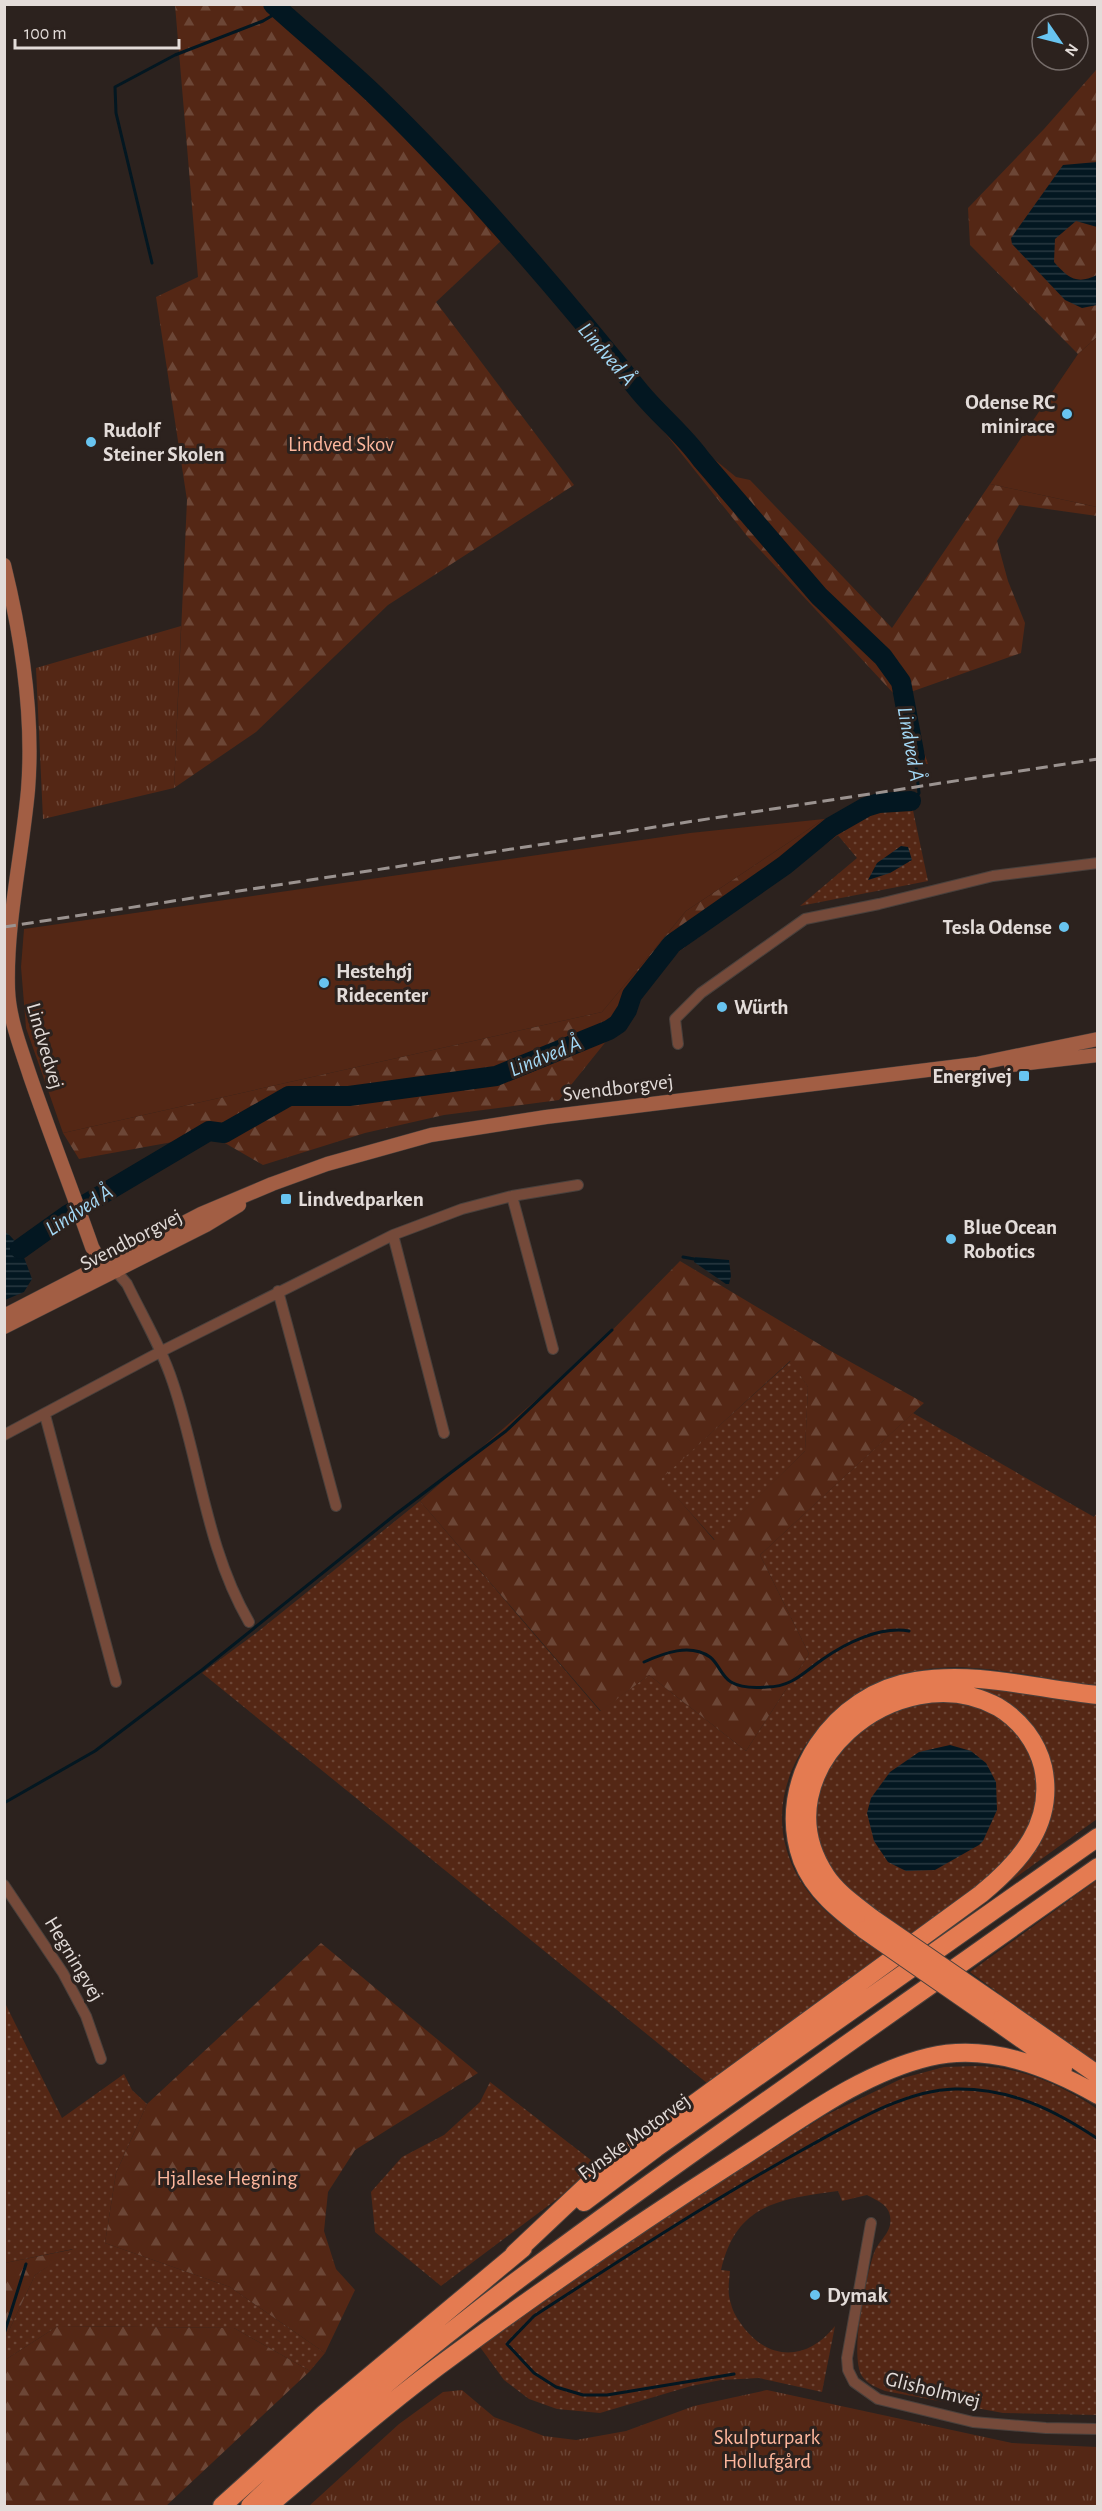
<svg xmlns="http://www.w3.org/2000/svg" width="1102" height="2511" font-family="'Alegreya Sans',sans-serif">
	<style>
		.grass { fill: url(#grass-dots) }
		.forest { fill: url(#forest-firs); fill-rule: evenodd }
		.park { fill: url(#park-tufts) }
		.garden { fill: #542715 }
		.water { fill: url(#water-rules) }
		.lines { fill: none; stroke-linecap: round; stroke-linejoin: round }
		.stream { stroke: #031721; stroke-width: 3 }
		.river { stroke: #031721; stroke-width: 20 }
		.street-casing { stroke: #49403c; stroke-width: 12 }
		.secondary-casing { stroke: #49403c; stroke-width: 15 }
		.highway-casing { stroke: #49403c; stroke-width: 20 }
		.street { stroke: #754a3a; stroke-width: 10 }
		.secondary { stroke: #a25e44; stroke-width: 14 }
		.highway { stroke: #e47b51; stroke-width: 18 }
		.rail { stroke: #9b9390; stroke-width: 3; stroke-dasharray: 12 6; stroke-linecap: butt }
		.highway-bridge-casing { stroke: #49403c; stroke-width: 20; stroke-linecap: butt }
		.highway-bridge { stroke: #e47b51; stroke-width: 18 }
		.poi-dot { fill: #68c4f0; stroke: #2c221e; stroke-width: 2 }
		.labels { text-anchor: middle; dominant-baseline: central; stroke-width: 6; stroke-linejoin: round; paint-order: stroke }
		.poi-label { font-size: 21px; font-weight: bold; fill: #e3dcd9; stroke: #2c221e; text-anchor: start }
		.park-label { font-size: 21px; fill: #feb79d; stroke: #2c221e }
		.street-label { font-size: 21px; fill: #e3dcd9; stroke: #2c221e }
		.water-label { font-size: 22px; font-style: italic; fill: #a3d8f5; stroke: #2c221e }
	</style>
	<defs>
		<pattern id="grass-dots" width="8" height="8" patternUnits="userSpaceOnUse" patternTransform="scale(1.5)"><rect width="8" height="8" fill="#542715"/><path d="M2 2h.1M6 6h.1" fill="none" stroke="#6c4636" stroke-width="1.8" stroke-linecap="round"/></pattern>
		<pattern id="forest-firs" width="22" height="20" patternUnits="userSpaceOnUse" patternTransform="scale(1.5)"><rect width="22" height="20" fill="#542715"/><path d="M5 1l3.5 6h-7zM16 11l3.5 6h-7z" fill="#6c4636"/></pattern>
		<pattern id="park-tufts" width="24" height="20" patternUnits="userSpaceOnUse" patternTransform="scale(1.5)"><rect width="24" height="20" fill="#542715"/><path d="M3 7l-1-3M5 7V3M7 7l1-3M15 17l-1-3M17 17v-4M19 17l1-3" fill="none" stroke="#6c4636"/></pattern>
		<pattern id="water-rules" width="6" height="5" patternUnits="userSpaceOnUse" patternTransform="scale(1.5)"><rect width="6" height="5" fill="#031721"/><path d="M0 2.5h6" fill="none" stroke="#283841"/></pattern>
	</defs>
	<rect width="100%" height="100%" fill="#2c221e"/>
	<path class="grass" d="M911,801L928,881L800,906L857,858L831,827L866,807L879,803Z
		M791,1361L808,1387L805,1451L715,1540L660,1479Z
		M913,1413L1094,1517L1097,1513V1687C1047,1679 972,1660 922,1670C828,1687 744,1787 800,1880C820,1913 853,1933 885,1954L707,2083L202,1673L260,1630L420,1501L600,1711L649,1675L746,1751L809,1654L760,1555Z
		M982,1684L1097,1702V1819L1012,1880L1011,1878L1050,1777L993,1697L982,1692Z
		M949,1698L992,1712L1015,1729L1034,1764L1038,1800L1024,1841L995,1874L909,1936L838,1883L820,1852L813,1814L822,1776L862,1728L907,1705Z
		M1097,1880V2065L970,1972Z
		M4,2001L62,2118L124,2074L132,2090L147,2104L116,2173L105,2243L230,2287L325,2353L310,2371L234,2328L58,2326L5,2360V2339L35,2275L73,2249L5,2263Z
		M944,2067C960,2067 976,2065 991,2067C1030,2071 1066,2088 1097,2109V2415L1003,2413L885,2391C878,2388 867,2384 862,2376C849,2355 866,2277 874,2253C879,2239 893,2233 890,2216C888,2204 876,2200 867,2195L842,2201L838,2191C779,2199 736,2204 721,2270L730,2271C729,2282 727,2293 731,2304C733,2313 739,2321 744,2328C772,2363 809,2359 835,2326L822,2392L759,2378L721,2380L691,2386L600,2413L557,2409L529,2399L504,2380L480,2347L618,2247L824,2116L903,2078Z
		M490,2082L600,2167L441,2286L375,2232L371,2192L402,2157L444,2135L480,2102Z"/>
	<path class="forest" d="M175,5H276L502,240L436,302L574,485L388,605L256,732L174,788L187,500L156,297L198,277Z
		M1097,69V337L1078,354L970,245L968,208L1044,129Z
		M664,418L736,477L750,480L892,628L990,484L1097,507V516L1019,505L997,541L1008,581L1025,623L1021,653L905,694L928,764H906L895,695L747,536L657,423Z
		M863,817L677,953L559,1100L444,1115L365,1133L263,1165L211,1135L79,1159L63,1133L602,1012L686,911L824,819Z
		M680,1261L829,1350L924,1403L760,1555L809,1654L746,1751L649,1675L601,1711L420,1501L590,1353ZM790,1361L808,1387L805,1451L714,1540L661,1479Z
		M321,1943L478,2073L355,2150L328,2192L324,2231L336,2269L355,2290L325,2353L230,2287L105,2243L116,2173L147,2104Z
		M75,2249L35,2275L5,2339V2263Z
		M58,2326L234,2328L310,2371L166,2506H5V2360Z"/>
	<path class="park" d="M181,626L174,788L43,819L36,668Z
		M462,2390L494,2417L544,2436L576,2440L626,2431L694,2406L767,2390L1012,2443L1097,2447V2506H309L399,2424L443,2392Z"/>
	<path class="garden" d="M1097,337V507L990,484L1078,354Z
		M824,819L686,911L602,1012L63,1133L26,1028L21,967L24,929L690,833Z"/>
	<path class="water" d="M1097,162V227L1076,221L1055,239L1054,262C1068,278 1077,285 1097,275V305L1082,308L1065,300L1012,244L1011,238L1063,165Z
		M901,846L908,847L912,860L890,873L868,880L877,863Z
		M5,1232C20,1241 26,1263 32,1279L24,1292L5,1300Z
		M695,1257L729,1260L731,1276L729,1284H726L694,1262Z
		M950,1745L971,1751L986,1763L996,1782L997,1810L983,1841L979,1845L935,1870L906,1871L888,1862L874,1841L867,1813L871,1798L890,1772L919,1752Z"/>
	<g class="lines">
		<path class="stream" d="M152,263L116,113L115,87L175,55L263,21L280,11
			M911,801L915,800L919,793L915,757
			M683,1257L694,1259
			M644,1662C664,1653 690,1643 710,1657C719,1664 721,1676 731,1682C741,1688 755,1688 767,1687C792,1687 804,1672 823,1659C846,1643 880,1626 909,1631
			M4,1803L95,1751L202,1670L396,1514L506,1431L612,1330
			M4,2334L26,2264
			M734,2374L607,2395H583L556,2387L534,2373L507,2344L534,2316C623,2258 711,2201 804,2149C848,2125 904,2090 955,2089C1010,2088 1053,2109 1098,2139"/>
		<path class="river" d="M273,4C308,36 344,65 378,98C472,189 558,290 640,392C660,416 683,434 701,459L819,596L883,657L901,682L915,757
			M20,1249L69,1214L209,1131L224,1133L289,1096H349L496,1076L609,1030L618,1024L627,1010L632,995L672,944L785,865L831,827L866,807L879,803L911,801"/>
		<defs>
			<path id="street" d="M678,1044L675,1019L701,993L805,919L879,904L993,876L1098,863
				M512,1196L553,1349
				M393,1235L444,1433
				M116,1271L127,1284C143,1317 162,1349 173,1383C200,1463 206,1548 249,1622
				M278,1291L336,1506
				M45,1415L116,1682
				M4,1435L160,1352L393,1235L462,1209L512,1196L578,1185
				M4,1885L63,1973L86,2016L101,2059
				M871,2223L847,2358L848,2370L854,2382L878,2399L973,2422L1046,2428L1098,2429"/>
			<path id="secondary" d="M4,565C22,638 34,715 28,790C22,856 6,923 8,989C9,1019 21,1048 30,1076C50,1134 72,1190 92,1247L99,1260L116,1271
				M1011,1065L1098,1055
				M4,1316L201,1214L272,1184L327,1164L431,1135L546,1117L976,1064L1098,1039
				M4,1327L206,1225L239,1205"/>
			<path id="highway" d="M865,1930C840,1911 814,1891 802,1860C773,1780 835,1693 916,1681C977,1671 1037,1689 1098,1695
				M995,2003L1098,2075
				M986,2014L1063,2068
				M584,2202L656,2148L1098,1837
				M514,2254L602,2171L981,1894C1021,1861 1055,1823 1043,1767C1037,1742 1020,1720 998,1707C897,1652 756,1771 826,1876C838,1894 857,1906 873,1919
				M222,2506L324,2414L523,2248
				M250,2506C393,2367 555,2250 718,2135C845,2046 971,1956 1098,1867
				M268,2506C329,2455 390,2401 455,2354C547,2286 642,2221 739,2159C799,2121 859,2074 929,2057C988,2043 1047,2066 1098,2095"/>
		</defs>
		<use href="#street" class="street-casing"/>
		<use href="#secondary" class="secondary-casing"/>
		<use href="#highway" class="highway-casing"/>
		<use href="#street" class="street"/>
		<use href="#secondary" class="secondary"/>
		<use href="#highway" class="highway"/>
		<path class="rail" d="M4,927L1098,759"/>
		<defs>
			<path id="highway-bridge" d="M873,1919L995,2003
				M865,1930L986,2014"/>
		</defs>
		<use href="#highway-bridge" class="highway-bridge-casing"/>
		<use href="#highway-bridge" class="highway-bridge"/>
	</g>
	<g class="poi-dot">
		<circle cx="1067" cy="414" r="6"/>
		<circle cx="91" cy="442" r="6"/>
		<circle cx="1064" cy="927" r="6"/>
		<circle cx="324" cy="983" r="6"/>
		<circle cx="722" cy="1007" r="6"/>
		<rect x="1018" y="1070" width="12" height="12" rx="3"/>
		<rect x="280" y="1193" width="12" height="12" rx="3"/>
		<circle cx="951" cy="1239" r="6"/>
		<circle cx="815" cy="2295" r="6"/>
	</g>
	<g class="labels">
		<g class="poi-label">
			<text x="1055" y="402" text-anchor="end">Odense RC<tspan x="1055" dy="24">minirace</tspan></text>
			<text x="103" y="430">Rudolf<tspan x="103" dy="24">Steiner Skolen</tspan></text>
			<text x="1052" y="927" text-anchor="end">Tesla Odense</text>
			<text x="336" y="971">Hestehøj<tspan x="336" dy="24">Ridecenter</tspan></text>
			<text x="734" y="1007">Würth</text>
			<text x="1012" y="1076" text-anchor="end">Energivej</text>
			<text x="298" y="1199">Lindvedparken</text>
			<text x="963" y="1227">Blue Ocean<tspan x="963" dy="24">Robotics</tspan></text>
			<text x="827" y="2295">Dymak</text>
		</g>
		<g class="park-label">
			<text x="341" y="444">Lindved Skov</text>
			<text x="227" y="2178">Hjallese Hegning</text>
			<text x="767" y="2437">Skulpturpark<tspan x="767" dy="24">Hollufgård</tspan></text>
		</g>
		<g class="street-label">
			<text transform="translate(45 1046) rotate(74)">Lindvedvej</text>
			<text transform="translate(618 1088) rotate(-7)">Svendborgvej</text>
			<text transform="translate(131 1240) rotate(-27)">Svendborgvej</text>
			<text transform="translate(74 1959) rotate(59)">Hegningvej</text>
			<text transform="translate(634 2137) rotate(-36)">Fynske Motorvej</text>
			<text transform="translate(933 2390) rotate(14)">Glisholmvej</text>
		</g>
		<g class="water-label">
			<text transform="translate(607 354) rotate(49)">Lindved Å</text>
			<text transform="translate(911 744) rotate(80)">Lindved Å</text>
			<text transform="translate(545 1056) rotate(-22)">Lindved Å</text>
			<text transform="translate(79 1210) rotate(-33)">Lindved Å</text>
		</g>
	</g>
	<rect width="1102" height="2511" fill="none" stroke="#e3dcd9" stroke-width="12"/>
	<g transform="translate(1060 42) rotate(125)"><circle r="28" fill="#2c221e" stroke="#756c69" stroke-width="1.5"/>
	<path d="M0-4.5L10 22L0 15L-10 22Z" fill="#68c4f0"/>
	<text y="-9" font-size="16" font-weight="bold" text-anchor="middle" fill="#e3dcd9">N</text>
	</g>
	<path d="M15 39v9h164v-9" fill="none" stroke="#e3dcd9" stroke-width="3"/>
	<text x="24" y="39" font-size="18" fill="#e3dcd9" stroke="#2c221e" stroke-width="4.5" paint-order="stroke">100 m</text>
</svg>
